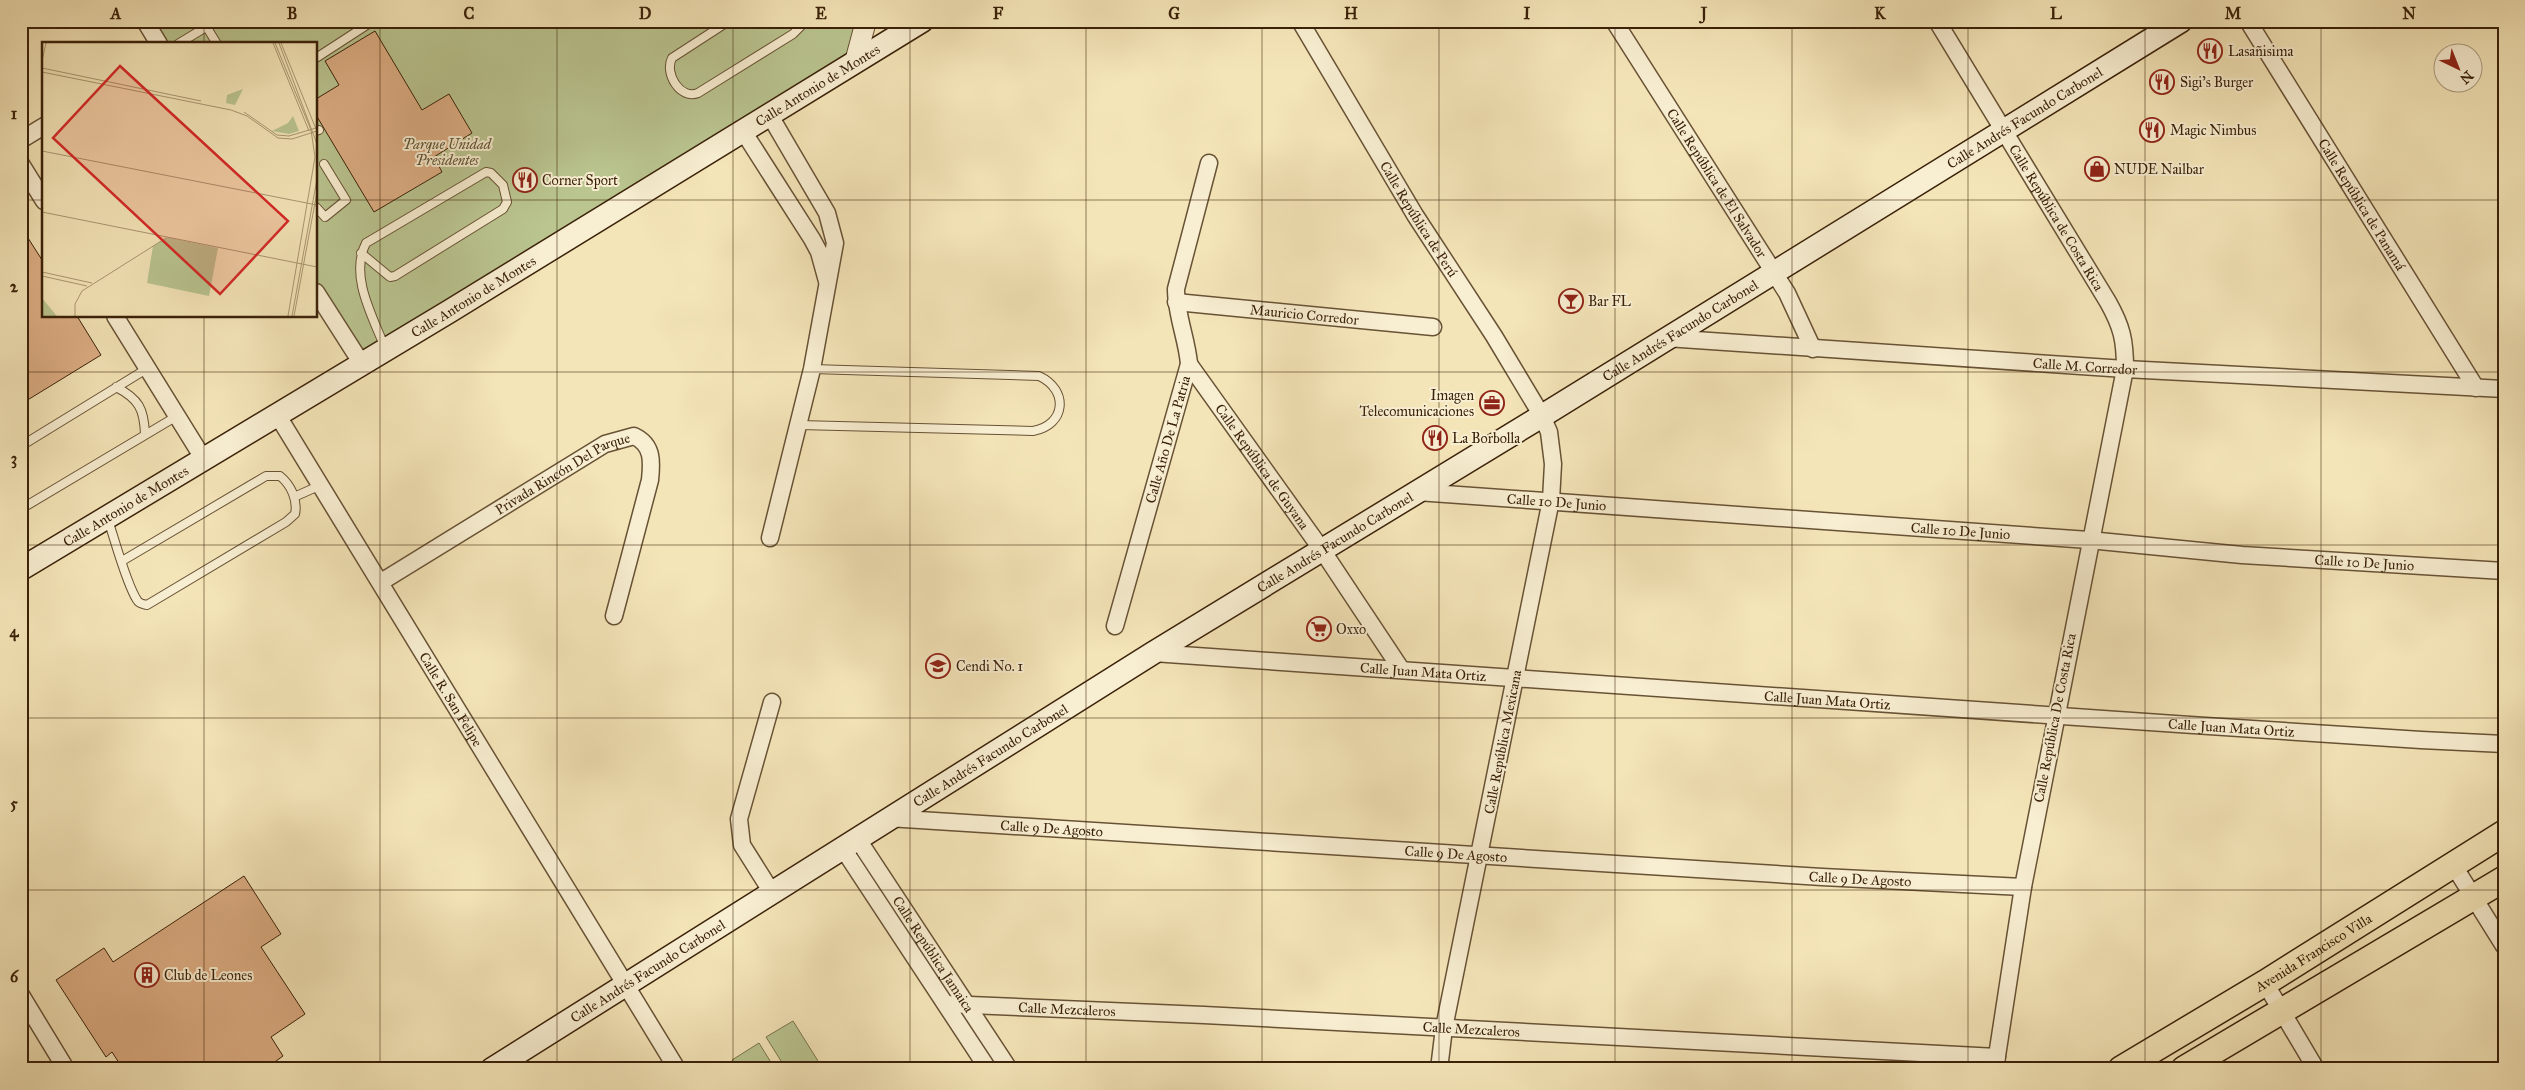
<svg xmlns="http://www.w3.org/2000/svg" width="2525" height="1090" font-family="'IM FELL Great Primer',serif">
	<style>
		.green { fill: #bac590; stroke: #7a734c }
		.building { fill: #dcad83; stroke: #3a2109 }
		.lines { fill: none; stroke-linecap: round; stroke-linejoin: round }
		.service-casing { stroke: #685235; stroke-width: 10 }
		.minor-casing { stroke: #685235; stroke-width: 19 }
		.tertiary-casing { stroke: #685235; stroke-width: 22 }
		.secondary-casing { stroke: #3a2109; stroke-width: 25 }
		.primary-casing { stroke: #3a2109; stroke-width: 28 }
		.service { stroke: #f8eed1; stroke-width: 8 }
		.minor { stroke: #f8eed1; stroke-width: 16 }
		.tertiary { stroke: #f8eed1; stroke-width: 20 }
		.secondary { stroke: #f8eed1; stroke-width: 22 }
		.primary { stroke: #f4e5b8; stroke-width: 25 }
		.grid { fill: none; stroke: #3a2109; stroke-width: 1; stroke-opacity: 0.55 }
		.labels { text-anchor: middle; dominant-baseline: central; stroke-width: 4; stroke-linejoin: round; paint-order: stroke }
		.poi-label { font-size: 14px; fill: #3a2109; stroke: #f8eed1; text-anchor: start }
		.street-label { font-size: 14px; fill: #3a2109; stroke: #f8eed1 }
		.park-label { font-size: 14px; font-style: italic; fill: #605232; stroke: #f8eed1 }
		.inset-road { fill: none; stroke: #aa9772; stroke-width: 1 }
		.view { fill: #d62828; fill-opacity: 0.15; stroke: #d62828; stroke-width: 2.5 }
		.inset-edge { fill: none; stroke: #3a2109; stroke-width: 2.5 }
		.neatline { fill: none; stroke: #3a2109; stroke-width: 2 }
		.grid-label { font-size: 16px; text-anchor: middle; font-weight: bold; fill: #3a2109 }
	</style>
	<rect width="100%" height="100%" fill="#f4e5b8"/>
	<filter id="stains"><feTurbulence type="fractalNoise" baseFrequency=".004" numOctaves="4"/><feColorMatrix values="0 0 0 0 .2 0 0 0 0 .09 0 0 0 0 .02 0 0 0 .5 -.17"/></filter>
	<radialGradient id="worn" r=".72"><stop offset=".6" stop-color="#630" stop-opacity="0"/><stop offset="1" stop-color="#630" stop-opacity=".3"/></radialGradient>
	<path class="green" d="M149,21H864L855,53L362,357L316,285V44H163Z
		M793,1021L823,1069H786L766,1037Z
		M759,1043L775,1069H737L732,1060Z"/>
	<path class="building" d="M375,31L422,110L449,94L472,133L434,157L442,172L374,212L316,115V99L339,85L325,61Z
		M21,227L44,263V316H77L101,355L21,404Z
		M244,876L281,934L261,947L305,1014L271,1037L283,1056L265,1069H123L112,1052L106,1057L56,980L104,948L113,962Z"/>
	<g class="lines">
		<defs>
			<path id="service" d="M203,21L217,44
				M729,21L672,58C664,73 680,100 698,93L793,34L806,21
				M178,44L206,27
				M316,58L373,21
				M316,131L319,130
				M316,207L325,217L346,200L324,164
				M361,253L390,277L395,276L503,209L507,202L503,185L491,173L486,172L366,243C349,276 373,317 385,348
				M116,387C139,399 144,409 145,434
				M799,425L1033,431C1066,425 1069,390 1039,376L812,369
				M21,446L148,368
				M294,497L321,485
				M21,509L177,416
				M108,520C115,540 126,583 137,600C139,604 143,604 147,605L286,522L295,514C298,500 291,485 280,476H266L122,561
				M361,1069L372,1067L383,1069"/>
			<g id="minor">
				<path d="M145,21L159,44"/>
				<path id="s1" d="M1300,21L1415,215L1494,336L1542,416L1549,432L1553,464L1551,500L1444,1028L1439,1069"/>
				<path id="s2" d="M1614,21L1787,293L1813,349"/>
				<path id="s3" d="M1937,21L2108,302C2122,327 2125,340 2125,369L2023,887L1995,1069"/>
				<path id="s4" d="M2248,21L2476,388"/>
				<path d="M769,114L827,213L835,243L812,369L770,538"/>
				<path d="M743,131L812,239L819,252L827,281"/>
				<path d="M21,140L44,126"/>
				<path d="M21,164L44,201"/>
				<path d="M316,292L362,364"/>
				<path id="s5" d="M1176,302L1433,327"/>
				<path d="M115,316L203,458"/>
				<path id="s6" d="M1666,338L2125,369L2504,389"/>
				<path id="s7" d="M1189,364L1322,550L1401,669"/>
				<path id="s8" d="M278,416L677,1069"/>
				<path id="s9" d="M1417,492L2089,540L2242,555L2504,571"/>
				<path id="s10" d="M381,582L605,444L634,436C653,445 652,461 650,480L614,616"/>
				<path id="s11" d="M1115,626L1189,364C1187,339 1176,315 1176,289L1209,163"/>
				<path id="s12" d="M1153,653C1575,682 1998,713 2421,740L2504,744"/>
				<path id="s13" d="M888,818L1822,877L2023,887"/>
				<path id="s14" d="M857,838L1009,1069"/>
				<path d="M842,847L988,1069"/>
				<path d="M2454,866L2504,946"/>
				<path d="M771,891L742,845L739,819L772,702"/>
				<path d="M2265,983L2316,1069"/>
				<path d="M21,995L66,1069"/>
				<path id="s15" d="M946,1004L1204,1015L1997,1057"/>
			</g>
			<path id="tertiary" d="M855,62L866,21"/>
			<g id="secondary">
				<path id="s16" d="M21,569L450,311L922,21"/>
				<path id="s17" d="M492,1069L1153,653L1542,416L2181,21"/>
			</g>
			<g id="primary">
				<path id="s18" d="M2121,1069L2265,983L2504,833"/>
				<path d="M2184,1069L2504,879"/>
			</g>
		</defs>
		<use href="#service" class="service-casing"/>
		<use href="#minor" class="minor-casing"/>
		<use href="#tertiary" class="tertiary-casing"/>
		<use href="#secondary" class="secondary-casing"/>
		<use href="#primary" class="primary-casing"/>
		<use href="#service" class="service"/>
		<use href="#minor" class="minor"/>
		<use href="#tertiary" class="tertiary"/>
		<use href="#secondary" class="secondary"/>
		<use href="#primary" class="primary"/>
	</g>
	<path class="grid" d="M204,21V44M380,21V1069M557,21V1069M733,21V1069M910,21V1069M1086,21V1069M1262,21V1069M1439,21V1069M1615,21V1069M1792,21V1069M1968,21V1069M2145,21V1069M2321,21V1069M21,200H44M316,200H2504M204,316V1069M21,372H2504M21,545H2504M21,718H2504M21,890H2504"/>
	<defs>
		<symbol id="restaurant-ring" viewBox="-11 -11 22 22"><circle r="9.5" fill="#f8eed1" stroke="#8f2418" stroke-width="1.5"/><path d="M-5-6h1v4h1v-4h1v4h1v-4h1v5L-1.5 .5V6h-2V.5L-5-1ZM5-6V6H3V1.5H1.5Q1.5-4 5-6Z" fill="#8f2418"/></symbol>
		<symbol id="shop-ring" viewBox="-11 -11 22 22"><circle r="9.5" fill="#f8eed1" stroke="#8f2418" stroke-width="1.5"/><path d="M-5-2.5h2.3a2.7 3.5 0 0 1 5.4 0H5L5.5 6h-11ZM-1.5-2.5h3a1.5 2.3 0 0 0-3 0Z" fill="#8f2418"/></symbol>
		<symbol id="bar-ring" viewBox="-11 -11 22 22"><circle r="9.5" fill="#f8eed1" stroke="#8f2418" stroke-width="1.5"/><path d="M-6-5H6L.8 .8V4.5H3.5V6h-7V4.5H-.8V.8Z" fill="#8f2418"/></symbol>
		<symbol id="office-ring" viewBox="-11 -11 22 22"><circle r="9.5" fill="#f8eed1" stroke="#8f2418" stroke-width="1.5"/><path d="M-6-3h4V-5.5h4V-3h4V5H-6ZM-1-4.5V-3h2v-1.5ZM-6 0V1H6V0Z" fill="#8f2418"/></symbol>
		<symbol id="supermarket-ring" viewBox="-11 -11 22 22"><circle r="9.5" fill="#f8eed1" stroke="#8f2418" stroke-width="1.5"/><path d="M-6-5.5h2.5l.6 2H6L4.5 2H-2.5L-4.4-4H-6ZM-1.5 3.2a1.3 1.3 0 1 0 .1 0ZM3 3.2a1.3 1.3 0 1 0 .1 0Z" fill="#8f2418"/></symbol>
		<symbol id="school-ring" viewBox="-11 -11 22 22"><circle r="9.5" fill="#f8eed1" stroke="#8f2418" stroke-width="1.5"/><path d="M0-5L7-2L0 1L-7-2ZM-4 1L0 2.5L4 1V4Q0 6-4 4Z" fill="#8f2418"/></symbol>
		<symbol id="building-ring" viewBox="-11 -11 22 22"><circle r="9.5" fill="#f8eed1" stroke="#8f2418" stroke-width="1.5"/><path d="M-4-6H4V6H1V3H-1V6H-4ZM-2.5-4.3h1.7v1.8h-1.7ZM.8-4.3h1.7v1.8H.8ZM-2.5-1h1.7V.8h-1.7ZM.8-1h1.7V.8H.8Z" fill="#8f2418"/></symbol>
	</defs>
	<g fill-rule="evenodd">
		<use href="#restaurant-ring" x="2196" y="37" width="28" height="28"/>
		<use href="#restaurant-ring" x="2148" y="68" width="28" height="28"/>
		<use href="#restaurant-ring" x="2138" y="116" width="28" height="28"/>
		<use href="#shop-ring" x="2083" y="155" width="28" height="28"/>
		<use href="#restaurant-ring" x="511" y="166" width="28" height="28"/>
		<use href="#bar-ring" x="1557" y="287" width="28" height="28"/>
		<use href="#office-ring" x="1478" y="389" width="28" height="28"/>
		<use href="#restaurant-ring" x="1421" y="424" width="28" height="28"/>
		<use href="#supermarket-ring" x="1305" y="615" width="28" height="28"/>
		<use href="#school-ring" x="924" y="652" width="28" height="28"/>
		<use href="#building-ring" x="133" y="961" width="28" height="28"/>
	</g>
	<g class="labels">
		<g class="poi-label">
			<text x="2228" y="51">Lasañisima</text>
			<text x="2180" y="82">Sigi's Burger</text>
			<text x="2170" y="130">Magic Nimbus</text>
			<text x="2114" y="169">NUDE Nailbar</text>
			<text x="542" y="180">Corner Sport</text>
			<text x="1588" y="301">Bar FL</text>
			<text x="1474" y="395" text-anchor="end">Imagen<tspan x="1474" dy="16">Telecomunicaciones</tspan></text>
			<text x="1452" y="438">La Borbolla</text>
			<text x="1336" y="629">Oxxo</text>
			<text x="956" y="666">Cendi No. 1</text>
			<text x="164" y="975">Club de Leones</text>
		</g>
		<g class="street-label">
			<text stroke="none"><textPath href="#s16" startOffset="932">Calle Antonio de Montes</textPath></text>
			<text stroke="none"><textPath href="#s17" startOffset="1804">Calle Andrés Facundo Carbonel</textPath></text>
			<text stroke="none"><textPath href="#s2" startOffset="192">Calle República de El Salvador</textPath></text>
			<text stroke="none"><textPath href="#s4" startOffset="216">Calle República de Panamá</textPath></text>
			<text stroke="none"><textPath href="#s3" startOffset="230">Calle República de Costa Rica</textPath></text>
			<text stroke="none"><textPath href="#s1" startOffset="231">Calle República de Perú</textPath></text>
			<text stroke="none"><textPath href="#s16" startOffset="528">Calle Antonio de Montes</textPath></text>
			<text stroke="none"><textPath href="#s5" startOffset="129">Mauricio Corredor</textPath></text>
			<text stroke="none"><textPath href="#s17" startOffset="1399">Calle Andrés Facundo Carbonel</textPath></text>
			<text stroke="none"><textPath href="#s6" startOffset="420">Calle M. Corredor</textPath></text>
			<text stroke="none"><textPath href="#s11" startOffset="194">Calle Año De La Patria</textPath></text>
			<text stroke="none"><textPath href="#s7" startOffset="126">Calle República de Guyana</textPath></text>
			<text stroke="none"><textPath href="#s10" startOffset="212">Privada Rincón Del Parque</textPath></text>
			<text stroke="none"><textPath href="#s9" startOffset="140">Calle 10 De Junio</textPath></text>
			<text stroke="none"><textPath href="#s16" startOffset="122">Calle Antonio de Montes</textPath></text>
			<text stroke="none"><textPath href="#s9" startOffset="545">Calle 10 De Junio</textPath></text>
			<text stroke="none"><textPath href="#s17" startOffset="994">Calle Andrés Facundo Carbonel</textPath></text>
			<text stroke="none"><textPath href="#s9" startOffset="950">Calle 10 De Junio</textPath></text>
			<text stroke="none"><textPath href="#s12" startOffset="271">Calle Juan Mata Ortiz</textPath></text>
			<text stroke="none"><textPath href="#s8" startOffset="332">Calle R. San Felipe</textPath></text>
			<text stroke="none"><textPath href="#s12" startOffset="676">Calle Juan Mata Ortiz</textPath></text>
			<text transform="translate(2055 718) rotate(-79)">Calle República De Costa Rica</text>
			<text stroke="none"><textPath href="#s12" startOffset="1081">Calle Juan Mata Ortiz</textPath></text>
			<text transform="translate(1503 742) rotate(-79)">Calle República Mexicana</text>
			<text stroke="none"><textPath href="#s17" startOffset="589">Calle Andrés Facundo Carbonel</textPath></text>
			<text stroke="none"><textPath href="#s13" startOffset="164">Calle 9 De Agosto</textPath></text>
			<text stroke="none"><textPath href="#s13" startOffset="569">Calle 9 De Agosto</textPath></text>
			<text stroke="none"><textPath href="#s13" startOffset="974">Calle 9 De Agosto</textPath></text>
			<text stroke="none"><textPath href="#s14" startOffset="139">Calle República Jamaica</textPath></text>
			<text stroke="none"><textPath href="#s18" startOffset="225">Avenida Francisco Villa</textPath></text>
			<text stroke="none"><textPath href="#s17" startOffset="184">Calle Andrés Facundo Carbonel</textPath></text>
			<text stroke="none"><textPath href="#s15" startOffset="121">Calle Mezcaleros</textPath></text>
			<text stroke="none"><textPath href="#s15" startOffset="526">Calle Mezcaleros</textPath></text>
		</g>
		<g class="park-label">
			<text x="447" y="144">Parque Unidad<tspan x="447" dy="16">Presidentes</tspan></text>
		</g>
	</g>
	<g transform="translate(42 42)">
		<rect width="275" height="275" fill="#f4e5b8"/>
		<path d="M201,47L193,63L184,61L185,53ZM251,74L257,89L247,92L230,89L246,81ZM125,195L176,206L167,254L105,241L111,204ZM0,256L14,273L15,274H0Z" fill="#bac590"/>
		<path class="inset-road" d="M231,1L267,89M233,1L269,88L273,115L246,274M237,1L275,102M239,1L274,87M0,19L4,1M0,26L159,59M0,30L189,68L205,74L236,96L250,97L275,89M202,70L235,93L247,94L274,86M0,109L275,163M0,170L275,225M0,230L50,241M0,234L45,244M33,274V262L40,249L124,196M250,274L275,137M252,274L275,150"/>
		<path class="view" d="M78,24L246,179L178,252L11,96Z"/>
		<rect width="275" height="275" class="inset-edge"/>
	</g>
	<rect width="2525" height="1090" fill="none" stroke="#f4e5b8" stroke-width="55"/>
	<g transform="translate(2458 68) rotate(137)"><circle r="24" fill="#f8eed1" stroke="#ac9c81"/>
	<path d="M0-4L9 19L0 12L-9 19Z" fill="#8f2418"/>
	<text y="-8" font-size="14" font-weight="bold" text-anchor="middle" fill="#3a2109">N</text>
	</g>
	<rect x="28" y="28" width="2470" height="1034" class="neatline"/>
	<g class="grid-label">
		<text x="116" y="19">A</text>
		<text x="292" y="19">B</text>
		<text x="469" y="19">C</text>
		<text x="645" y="19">D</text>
		<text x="821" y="19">E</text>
		<text x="998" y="19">F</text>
		<text x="1174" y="19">G</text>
		<text x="1351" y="19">H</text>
		<text x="1527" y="19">I</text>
		<text x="1704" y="19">J</text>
		<text x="1880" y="19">K</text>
		<text x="2056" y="19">L</text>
		<text x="2233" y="19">M</text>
		<text x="2409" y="19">N</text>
		<text x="14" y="119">1</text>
		<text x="14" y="292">2</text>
		<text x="14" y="464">3</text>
		<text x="14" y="637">4</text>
		<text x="14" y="809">5</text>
		<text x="14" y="982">6</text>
	</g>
	<rect width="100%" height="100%" filter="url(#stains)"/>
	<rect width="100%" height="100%" fill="url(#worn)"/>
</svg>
